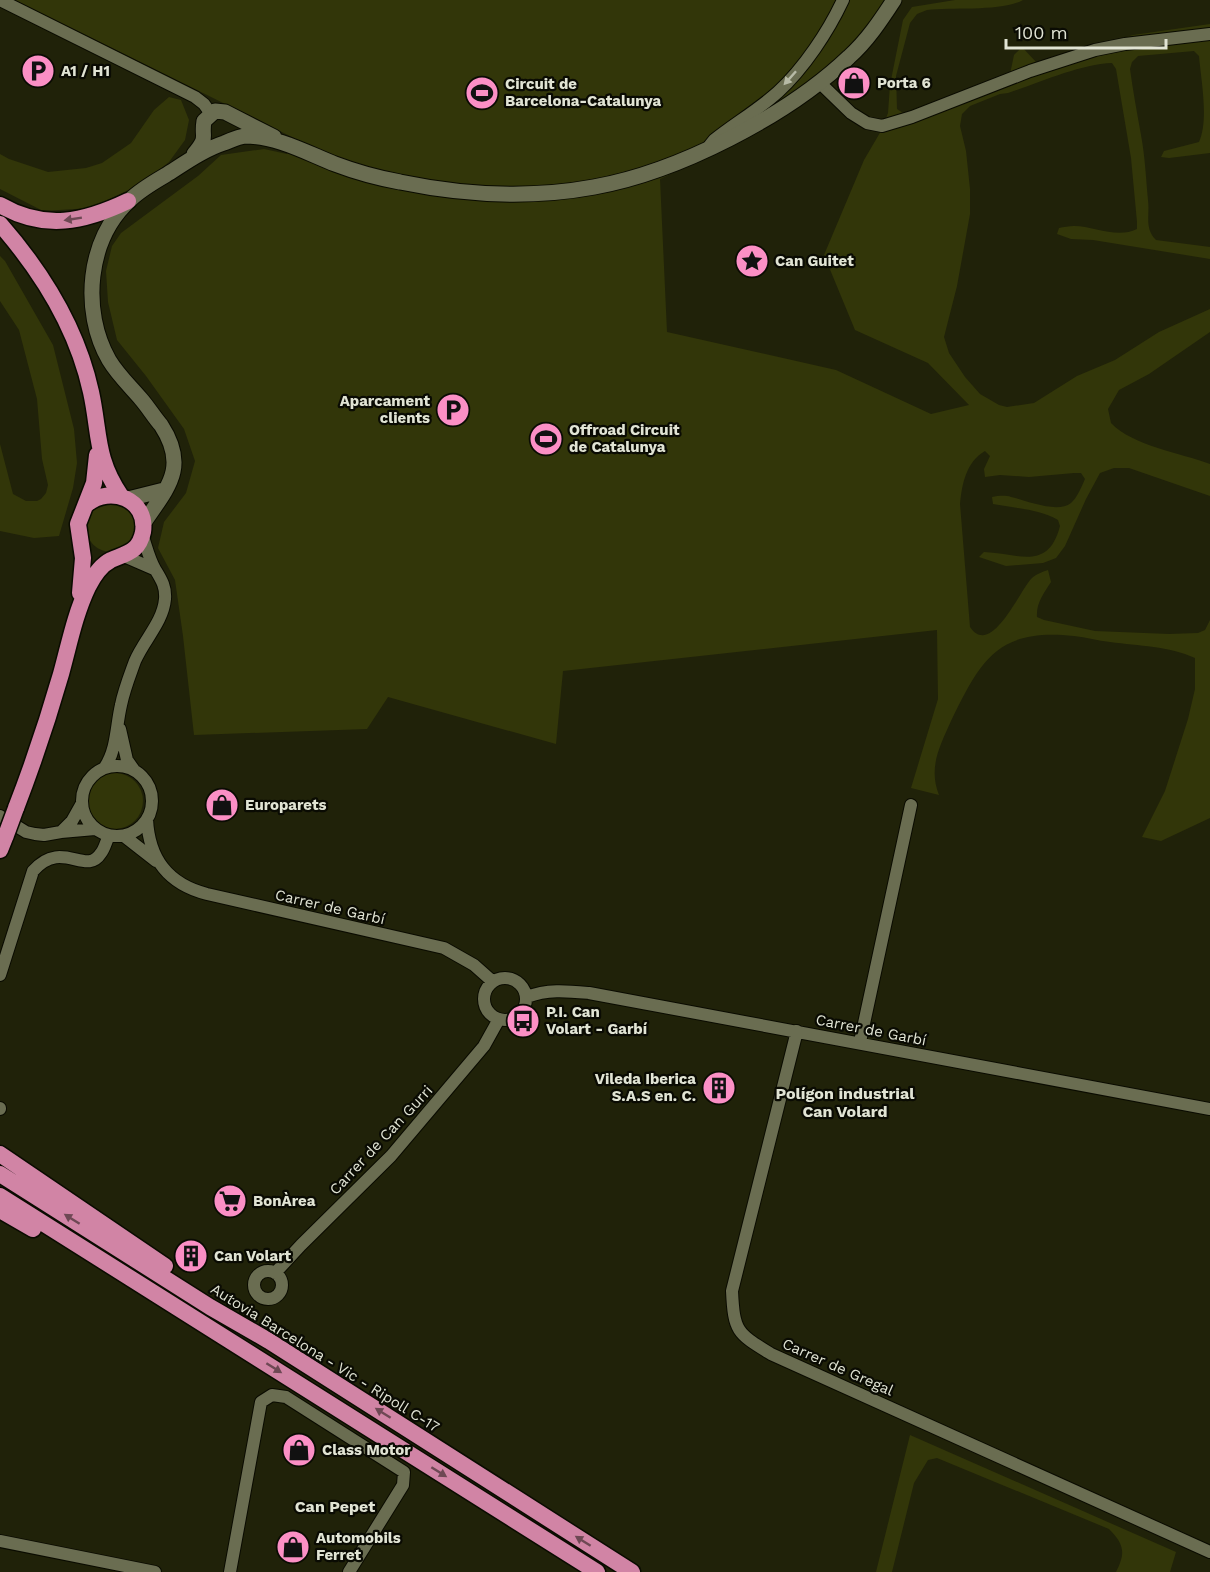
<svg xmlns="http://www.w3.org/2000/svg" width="1210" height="1572" font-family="'Work Sans',sans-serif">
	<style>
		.green { fill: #323609 }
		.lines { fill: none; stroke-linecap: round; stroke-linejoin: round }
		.minor-casing { stroke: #0a0b00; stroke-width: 14 }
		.tertiary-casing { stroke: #0a0b00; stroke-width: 17 }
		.trunk-casing { stroke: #0a0b00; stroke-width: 19 }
		.minor { stroke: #6a6d51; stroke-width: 12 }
		.tertiary { stroke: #6a6d51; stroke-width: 15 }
		.trunk { stroke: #d184a5; stroke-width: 16 }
		.trunk-bridge-casing { stroke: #0a0b00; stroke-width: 19; stroke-linecap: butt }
		.trunk-bridge { stroke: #d184a5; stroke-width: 16 }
		.oneway { fill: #b7baa6 }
		.oneway2 { fill: #6e4854 }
		.labels { text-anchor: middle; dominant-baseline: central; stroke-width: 4.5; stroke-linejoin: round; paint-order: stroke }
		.poi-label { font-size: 15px; font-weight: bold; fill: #e1e4d4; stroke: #0a0b03; text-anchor: start }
		.street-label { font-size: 15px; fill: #e1e4d4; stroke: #0a0b03 }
		.neighbourhood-label { font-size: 16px; font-weight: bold; fill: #e1e4d4; stroke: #0a0b03 }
	</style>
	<rect width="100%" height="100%" fill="#202209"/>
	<path class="green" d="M15,0H903C883,28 860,57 834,80C784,124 720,151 660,179L667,332L836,370L931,414L969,405L928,363L855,330L824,255L864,160L881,131L888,113L890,85L903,20L912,7L955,0H1023C1002,12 953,7 927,10L917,14L910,23L896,76L897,109L903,113L1010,74L1014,55L1022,47L1037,63L1133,35L1210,24V153L1169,158L1161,157L1164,151L1199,142C1209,120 1201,80 1199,56L1194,51L1138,56L1132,62L1130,69C1133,91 1137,113 1141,135C1145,156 1146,179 1148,200C1150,215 1144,228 1156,240L1210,247V259L1093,240L1071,239L1057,234L1059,228C1064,227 1069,226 1074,226C1094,226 1117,239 1137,229V222L1131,158L1116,69L1112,63C1080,64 1039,83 1008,93L1000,94L970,106L962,114L960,126L966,151L970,189V214L957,286L944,337L949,353L965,377L980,394L999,405L1007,407L1034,403L1077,376L1115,360L1159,332L1210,309V332L1149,374L1119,390L1108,409L1111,423C1133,446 1181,453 1210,464V496L1129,468H1114L1100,473L1086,499L1065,546L1056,558L1043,563L1006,566L979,557L984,552C1018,553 1048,572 1060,526L1058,520C1039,509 1014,508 993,504L992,497C998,496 1005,495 1011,497C1025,500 1057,514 1071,503C1077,498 1082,486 1085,479L1081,473H1074L1029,477L1000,475L985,477L984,469L990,456L985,451C966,462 962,484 960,504L970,627C991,658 1019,592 1031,579C1036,574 1042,572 1048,570L1051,582C1044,593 1036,603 1037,617L1044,620L1095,631L1169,634L1198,633L1205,630L1210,620V818L1161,841L1142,837L1165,791L1188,719L1195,689V658C1169,646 1139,646 1110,642C1098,641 1086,637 1074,636C998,628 981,659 951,721C940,746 928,767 939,795L911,788L938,699L937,630L563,671L556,744L388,697L367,729L194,735L183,636L175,580L158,548L164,522L186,493L195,461L184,429L146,376L117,340L108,302L106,271L112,246L121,233L198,176L221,155L264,149L287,154L294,138Z
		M169,97L181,100L189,120L185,140L169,162L141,184L91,208L43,211L0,189V154L9,159L48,172L86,168L102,163L131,143L154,110Z
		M0,256L5,261L53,345L74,429L77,463L73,488L59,536L34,538L0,531V444L13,494L26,501H37L41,499L46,493L48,485L42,459L37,399L19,330L0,301Z
		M86 527a25 25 0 1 1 50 0a25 25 0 1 1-50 0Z
		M87 801a28 28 0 1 1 56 0a28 28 0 1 1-56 0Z
		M910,1435L1176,1552L1170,1572H1116C1126,1553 1124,1544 1109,1529L937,1458L928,1460L914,1483L892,1572H876Z"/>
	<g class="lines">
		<defs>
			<path id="minor" d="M0,0L195,97L204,104L211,114
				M819,82L851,113L867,123L882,126L912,117L1030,71L1095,50L1125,44L1210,34
				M710,145L714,140C734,124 758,110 778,92C804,68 828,32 843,0
				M124,556L154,569
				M120,729L127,760L134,770
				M82 801a35 35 0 1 1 70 0a35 35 0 1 1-70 0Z
				M105,767C117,749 116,726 121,705C124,690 130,675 135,661C144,640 163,622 165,599C166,586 161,579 155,569C149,559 146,545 142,534
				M0,816L26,832L35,834L44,835L61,832L95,829
				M147,819C149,859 168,884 207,894L444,948L474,965L492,981
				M61,832L72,821L81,805
				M124,836L156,861
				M0,975L33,871C62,838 86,877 101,853C105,848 106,841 109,836
				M484 999a21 21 0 1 1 42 0a21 21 0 1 1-42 0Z
				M527,997C547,989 567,991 589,993L1210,1109
				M797,1031L732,1291C734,1332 737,1333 771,1354L1210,1552
				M860,1042L911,805
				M0,1108V1109
				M254 1285a14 14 0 1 1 28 0a14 14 0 1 1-28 0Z
				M275,1273L301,1245L391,1156L484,1046L499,1019
				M0,1541L155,1572
				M230,1572L261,1402L272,1395L286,1397L404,1472L403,1485L349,1572"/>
			<path id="tertiary" d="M194,154C209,136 201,139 204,121L215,111L225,112L274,137
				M128,499L164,490
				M143,524C167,488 189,468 161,425C154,417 148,407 141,399C130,386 118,375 109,360C81,311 87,239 130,200C140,190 154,182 166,175C185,163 203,150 224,143C232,140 237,137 245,136C277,136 307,153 335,164C356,172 378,178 400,182C463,195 529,199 594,187C678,172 787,116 849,57C867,41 881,20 894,0"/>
			<path id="trunk" d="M0,205C45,231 84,222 128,201
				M0,224C42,272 77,328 91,392C100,433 95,458 121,496
				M80,593L83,558L78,524L94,483L97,455
				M16,808C33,764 48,719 61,674C69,645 75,614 88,587C93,577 101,565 111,560C127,553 139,552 143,532C148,499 110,485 87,504
				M0,850L6,835
				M0,1154L165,1266
				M0,1174L210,1307L269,1341L632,1572
				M0,1196L597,1572
				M0,1210L33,1229"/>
		</defs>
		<use href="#minor" class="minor-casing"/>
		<use href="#tertiary" class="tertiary-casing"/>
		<use href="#trunk" class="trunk-casing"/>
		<use href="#minor" class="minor"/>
		<use href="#tertiary" class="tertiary"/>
		<use href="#trunk" class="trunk"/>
		<defs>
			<path id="trunk-bridge" d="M6,835L16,808"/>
		</defs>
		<use href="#trunk-bridge" class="trunk-bridge-casing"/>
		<use href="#trunk-bridge" class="trunk-bridge"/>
	</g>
	<defs><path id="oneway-solid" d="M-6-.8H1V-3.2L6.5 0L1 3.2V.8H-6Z" transform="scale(1.5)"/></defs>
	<use class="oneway" href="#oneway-solid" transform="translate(790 78) rotate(132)"/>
	<g class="oneway2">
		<use href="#oneway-solid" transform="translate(73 219) rotate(171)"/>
		<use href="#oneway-solid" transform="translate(72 1219) rotate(-148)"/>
		<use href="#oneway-solid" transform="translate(274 1368) rotate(32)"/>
		<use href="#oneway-solid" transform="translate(383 1413) rotate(-148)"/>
		<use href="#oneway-solid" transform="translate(439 1472) rotate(32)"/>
		<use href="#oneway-solid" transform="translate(583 1541) rotate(-148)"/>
	</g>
	<defs>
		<symbol id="parking-disc" viewBox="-11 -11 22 22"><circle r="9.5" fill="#fb8fc5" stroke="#0a0b03"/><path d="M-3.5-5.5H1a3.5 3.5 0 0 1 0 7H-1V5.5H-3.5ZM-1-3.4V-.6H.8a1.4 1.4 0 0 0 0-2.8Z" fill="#111"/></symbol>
		<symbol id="shop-disc" viewBox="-11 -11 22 22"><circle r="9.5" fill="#fb8fc5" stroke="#0a0b03"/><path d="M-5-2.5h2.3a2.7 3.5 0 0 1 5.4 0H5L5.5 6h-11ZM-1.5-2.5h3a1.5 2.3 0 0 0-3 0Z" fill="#111"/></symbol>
		<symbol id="stadium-disc" viewBox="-11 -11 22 22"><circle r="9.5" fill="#fb8fc5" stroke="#0a0b03"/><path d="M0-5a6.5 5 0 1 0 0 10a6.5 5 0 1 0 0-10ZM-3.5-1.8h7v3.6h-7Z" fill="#111"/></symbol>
		<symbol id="sight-disc" viewBox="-11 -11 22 22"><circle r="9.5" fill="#fb8fc5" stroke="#0a0b03"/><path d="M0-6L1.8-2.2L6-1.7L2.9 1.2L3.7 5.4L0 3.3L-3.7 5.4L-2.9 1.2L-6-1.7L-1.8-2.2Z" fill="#111"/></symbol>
		<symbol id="bus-disc" viewBox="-11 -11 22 22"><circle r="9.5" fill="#fb8fc5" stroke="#0a0b03"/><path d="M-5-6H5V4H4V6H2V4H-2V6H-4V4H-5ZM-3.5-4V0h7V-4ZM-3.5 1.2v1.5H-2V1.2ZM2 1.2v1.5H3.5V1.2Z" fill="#111"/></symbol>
		<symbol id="building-disc" viewBox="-11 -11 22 22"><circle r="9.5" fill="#fb8fc5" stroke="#0a0b03"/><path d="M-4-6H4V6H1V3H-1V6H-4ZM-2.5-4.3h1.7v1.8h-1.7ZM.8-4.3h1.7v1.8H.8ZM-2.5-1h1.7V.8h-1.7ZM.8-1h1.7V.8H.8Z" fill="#111"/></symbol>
		<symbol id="supermarket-disc" viewBox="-11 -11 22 22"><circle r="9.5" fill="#fb8fc5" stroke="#0a0b03"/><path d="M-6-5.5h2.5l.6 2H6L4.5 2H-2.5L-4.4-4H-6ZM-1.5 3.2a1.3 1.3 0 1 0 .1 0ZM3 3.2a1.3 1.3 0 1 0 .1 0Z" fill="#111"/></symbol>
	</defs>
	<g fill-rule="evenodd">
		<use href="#parking-disc" x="19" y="52" width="38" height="38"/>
		<use href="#shop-disc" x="835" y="64" width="38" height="38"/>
		<use href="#stadium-disc" x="463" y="74" width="38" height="38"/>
		<use href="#sight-disc" x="733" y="242" width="38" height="38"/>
		<use href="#parking-disc" x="434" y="391" width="38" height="38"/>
		<use href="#stadium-disc" x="527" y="420" width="38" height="38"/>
		<use href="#shop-disc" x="203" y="786" width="38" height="38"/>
		<use href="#bus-disc" x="504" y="1002" width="38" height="38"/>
		<use href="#building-disc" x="700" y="1069" width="38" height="38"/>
		<use href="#supermarket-disc" x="211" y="1182" width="38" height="38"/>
		<use href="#building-disc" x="172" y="1237" width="38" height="38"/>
		<use href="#shop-disc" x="280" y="1431" width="38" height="38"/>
		<use href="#shop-disc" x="274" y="1528" width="38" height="38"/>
	</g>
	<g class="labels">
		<g class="poi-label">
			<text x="61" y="71">A1 / H1</text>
			<text x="877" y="83">Porta 6</text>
			<text x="505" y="84">Circuit de<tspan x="505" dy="17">Barcelona-Catalunya</tspan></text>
			<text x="775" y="261">Can Guitet</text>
			<text x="430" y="401" text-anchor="end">Aparcament<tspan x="430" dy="17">clients</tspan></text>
			<text x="569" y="430">Offroad Circuit<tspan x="569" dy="17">de Catalunya</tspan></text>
			<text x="245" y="805">Europarets</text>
			<text x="546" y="1012">P.I. Can<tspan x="546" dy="17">Volart - Garbí</tspan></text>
			<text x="696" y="1079" text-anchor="end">Vileda Iberica<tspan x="696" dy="17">S.A.S en. C.</tspan></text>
			<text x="253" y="1201">BonÀrea</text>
			<text x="214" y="1256">Can Volart</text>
			<text x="322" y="1450">Class Motor</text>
			<text x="316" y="1538">Automobils<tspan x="316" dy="17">Ferret</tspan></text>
		</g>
		<g class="street-label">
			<text transform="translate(330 907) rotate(13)">Carrer de Garbí</text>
			<text transform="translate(871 1030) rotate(11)">Carrer de Garbí</text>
			<text transform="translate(381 1140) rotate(-47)">Carrer de Can Gurri</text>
			<text transform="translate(325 1358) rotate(32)">Autovia Barcelona - Vic - Ripoll C-17</text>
			<text transform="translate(838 1367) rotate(24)">Carrer de Gregal</text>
		</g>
		<g class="neighbourhood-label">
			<text x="845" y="1093">Polígon industrial<tspan x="845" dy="18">Can Volard</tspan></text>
			<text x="335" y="1506">Can Pepet</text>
		</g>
	</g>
	<path d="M1006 39v9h160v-9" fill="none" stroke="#e1e4d4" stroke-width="3"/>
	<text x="1015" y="39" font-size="18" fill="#e1e4d4" stroke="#0a0b03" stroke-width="4.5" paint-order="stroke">100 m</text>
</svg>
